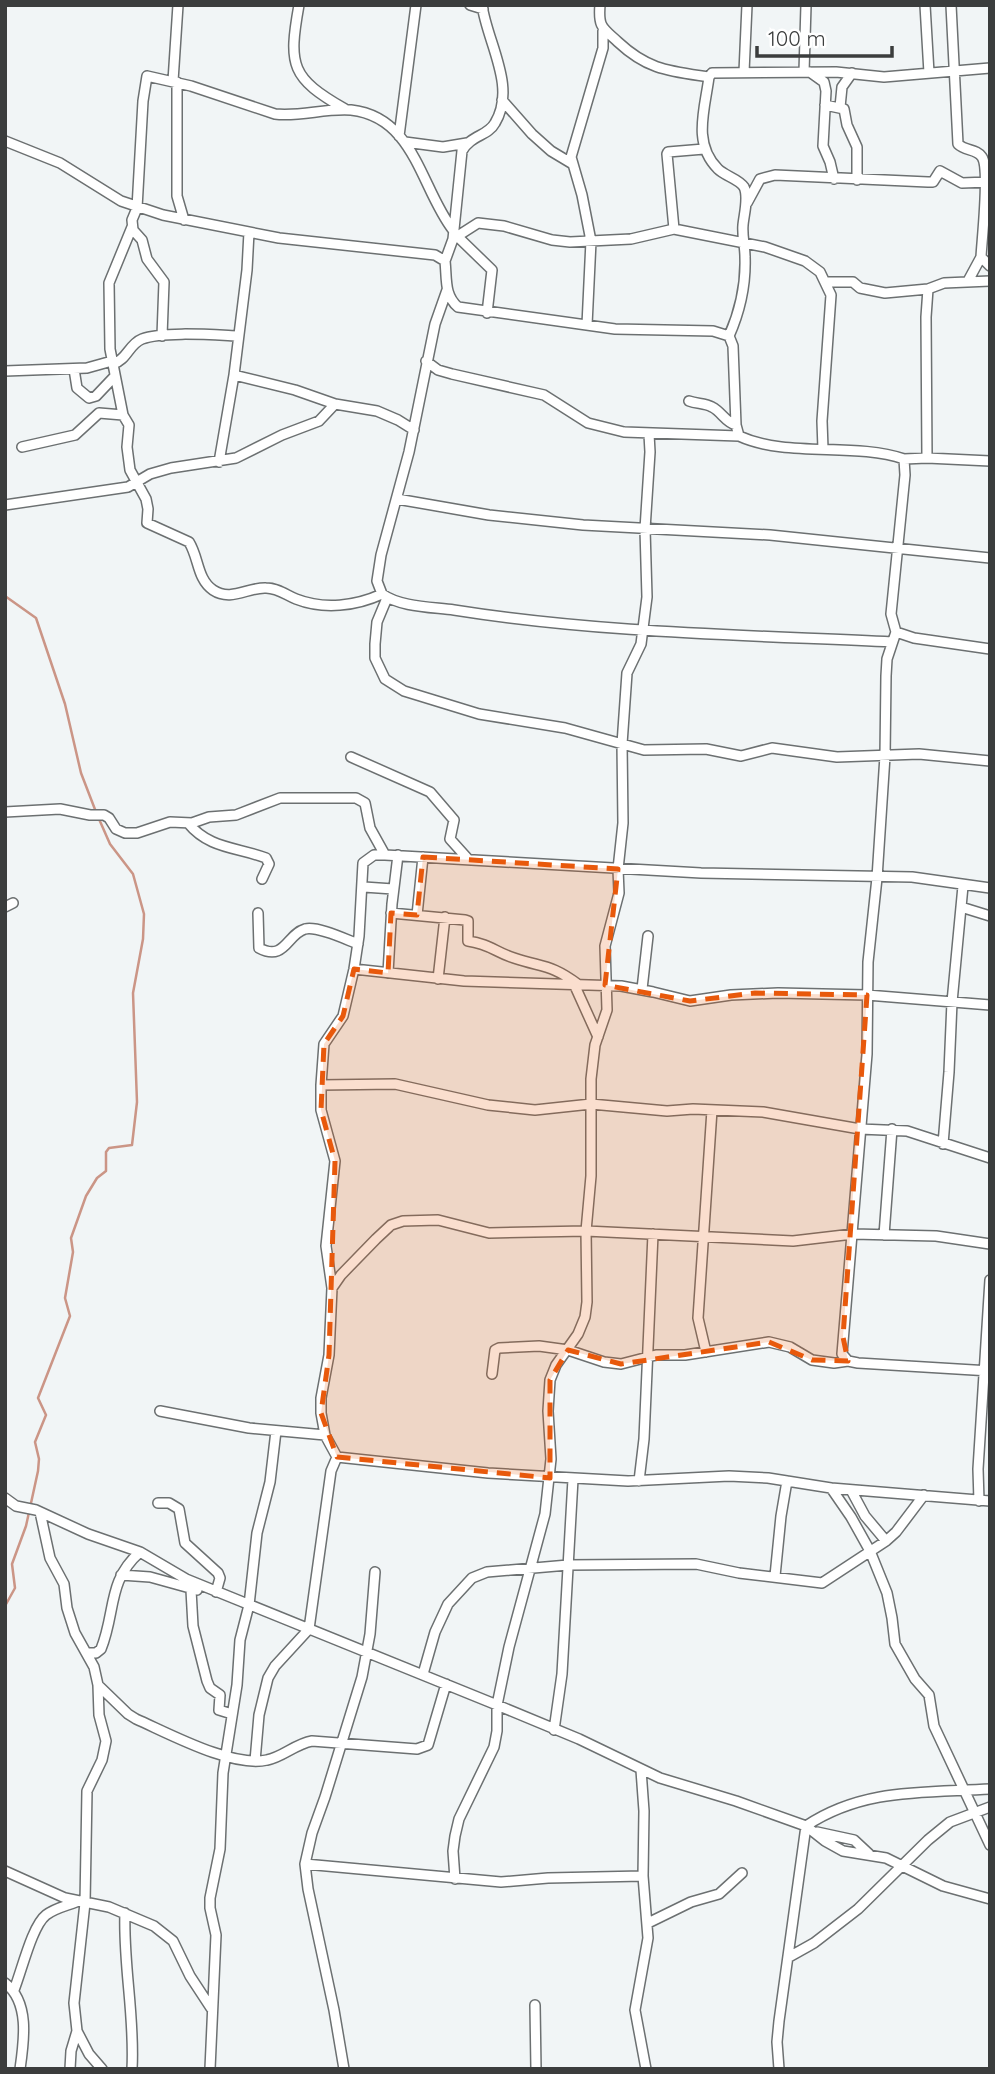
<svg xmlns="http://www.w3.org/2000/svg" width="995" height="2074" font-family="Quicksand,sans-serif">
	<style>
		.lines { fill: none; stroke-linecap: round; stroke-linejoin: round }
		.stream { stroke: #cb9586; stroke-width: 2.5 }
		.minor-casing { stroke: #6c7071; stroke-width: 12 }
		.minor { stroke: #fff; stroke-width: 9 }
		.marked { fill: #e8590c; fill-opacity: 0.2; stroke: #e8590c; stroke-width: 5; stroke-dasharray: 14 9; stroke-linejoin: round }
	</style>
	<rect width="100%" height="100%" fill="#f1f5f6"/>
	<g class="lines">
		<path class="stream" d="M5,596L36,618L65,704L81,773L96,812
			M5,1606L15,1588L12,1564L26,1526L38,1471L39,1459L35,1442L46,1415L38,1398L70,1316L65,1298L73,1252L71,1238L86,1196L97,1178L106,1171V1152L109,1148L132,1145L137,1102L133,993L143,939L144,914L133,874L110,844L99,819"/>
		<defs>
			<path id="minor" d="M299,5C288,66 291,78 345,109
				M470,5L483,9
				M600,5C598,28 603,28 618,42C648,70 669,71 709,77
				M925,5L929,73
				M951,5L958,144C965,151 977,149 982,157C990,169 982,238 981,257L990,266
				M744,72L747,5
				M804,72L806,5
				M810,72L824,82L826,91L823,146L830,162L834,179
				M173,81L178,5
				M177,82V196L184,220
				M502,100L532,134L551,151L571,163
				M825,105L844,109L847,125L857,147V180
				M840,107L842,87L852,73
				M399,136L416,5
				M5,141L60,163L121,201L163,215L279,238L435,255L445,261C447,279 444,295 458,307L615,329L713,331L729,336L733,346L736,425L739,436C787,458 854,442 904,459L905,475L891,614L896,632L914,638L990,649
				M405,142L443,147L467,143
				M747,203L760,179L775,175L928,182H933L940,171L962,183L988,182
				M132,227L109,283L110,349L123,415L129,425L127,447L130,470L146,499L148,509L147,523L189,542C199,558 197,579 213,590C231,602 248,587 266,588C278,588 286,595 296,599C324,610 356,606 382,594
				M674,229L667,154L668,152L704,149
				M458,237L492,270L487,313
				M453,239L478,223L504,226L552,240L570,242L631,239L674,229L765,247L805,261L820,272L831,295L822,421L823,449
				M445,261L453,239L462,151C471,135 488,136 495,123C517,87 487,42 482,5
				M968,281L981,257
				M826,282H853L860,288L885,293L928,289
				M447,290L435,324L409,452L381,555L377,581L382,594C400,607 432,607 454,610C599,633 746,635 892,642
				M587,325L591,241L582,195L571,157L603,48V31
				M162,336L164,282L147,259L142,240L133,230L132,220L137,208L143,101L147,76L191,86L275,114C300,117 325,108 351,110C415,117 421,189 453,230
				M729,336C740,311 746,285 745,257C745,246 742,236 743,225C744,214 749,197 744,187C739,179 725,176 718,169C692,143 705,109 709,77L712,73L836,72L884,77L990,68
				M426,361L438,370L452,374L544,395L588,423L624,432L739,436
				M113,364C127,360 129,344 142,339C162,331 215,335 238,336
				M74,369L77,388L89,398L96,396L115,376
				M5,371L87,368L112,361
				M234,375L295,390L335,404L377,411L398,420L414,430
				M689,401C697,404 705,403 712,407C722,412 725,422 736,425
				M22,447L75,435L99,413L123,415
				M927,458L926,317L928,289L944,283L990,281
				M904,459L927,458L990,461
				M219,462L234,375L247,270L249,232
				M397,499L489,515L583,525L770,535L990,558
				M5,505L128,487L150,474L171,468L236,458L282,435L319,421L335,404
				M387,598L377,622L375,644V658L385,679L404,691L479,714L565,728L644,750L706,749L741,756L772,748L837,757L919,754L990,761
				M896,632L887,659L886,676L885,756L877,878L868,962L867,1054L842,1354L848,1361L858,1363L990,1371
				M351,757L430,792L454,820L450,839L468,859
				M5,812L60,809L90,815H104L109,818L116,829L125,833H137L170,822L192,823L209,817L236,815L280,798H356L365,803L370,828L385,855
				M188,823C209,849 237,847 266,858L269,864L262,879
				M364,887L393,889
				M5,907L13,903
				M961,907L990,916
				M258,913L259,948C285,962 287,934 305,929C318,926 345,939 358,944
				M391,913L465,920L468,921V941C490,944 495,952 514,958C544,968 551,964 579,985
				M417,915L423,857
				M354,969L464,981L621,986L653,992L690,1001L731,995L778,993L867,995L990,1005
				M388,973L392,904L398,855
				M438,979L445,917
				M574,984L598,1037
				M642,989L648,936
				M321,1085L395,1084L488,1105L535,1110L591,1104L667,1111L693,1109L763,1112L860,1129L907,1131L990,1158
				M943,1144L949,1072L952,1002L963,886
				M884,1235L892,1129
				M332,1288L326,1246L335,1161L321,1110V1085L324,1044L343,1016L354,969L359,936L363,863L374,855H385L701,873L912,877L990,888
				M706,1352L698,1318L712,1110
				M492,1374L495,1350L499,1348L539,1346L568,1350L604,1362L621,1364L656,1355H685L769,1342L790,1347L812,1360L834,1363L848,1361
				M160,1411L249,1428L325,1435
				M337,1457L325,1435L321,1413V1398L329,1355L332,1288L341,1275L376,1239L391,1225L403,1221L438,1220L489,1233L586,1231L793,1241L853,1234L936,1236L990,1244
				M639,1481L644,1439L653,1234
				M831,1488L851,1517L870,1551L887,1593L892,1618L895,1644L915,1679L929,1695L934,1726L990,1845
				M851,1490L865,1516L886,1541
				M5,1498L16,1506L36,1510L88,1534L140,1552L186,1579L497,1705L579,1739L660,1778L736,1801L806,1826L825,1841L843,1851L886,1858L943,1886L990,1899
				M979,1501L978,1469L990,1280
				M158,1503H169L179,1509L185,1543L218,1573L220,1578L216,1592
				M40,1512L50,1558L64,1584L67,1608L75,1633L94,1667L98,1685L99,1715L106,1741L102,1760L87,1791L85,1903L74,2003L77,2031L89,2054L102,2069
				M121,1575L150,1577L197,1590
				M775,1576L781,1516L787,1481
				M191,1590L193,1626L207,1681L210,1688L220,1695L219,1710L232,1714
				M87,1653H96L101,1649C116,1612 107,1581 140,1552
				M423,1674L435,1632L448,1604L472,1578L487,1572L568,1565L696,1564L739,1573L822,1583L886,1541L896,1532L924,1495
				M98,1685L128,1714L136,1719C168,1733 232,1768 267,1760C283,1757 295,1744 312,1741L417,1749L428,1745L446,1684
				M554,1730L562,1674L573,1479
				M255,1761L259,1715L268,1678L275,1666L309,1629L331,1471L337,1457L488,1473L628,1481L729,1476L768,1478L831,1488L990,1501
				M641,1770L644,1811L643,1876L648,1938L635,2010L646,2069
				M817,1832L854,1840L869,1854
				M305,1864L501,1882L548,1878L643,1876
				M5,1871L65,1898L109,1907L154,1926L173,1941L190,1976L211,2008
				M455,1879L453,1851L455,1836L459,1819L494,1747L497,1731V1705L509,1647L545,1514L551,1459L548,1411L550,1380L556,1365L578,1334L585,1317L587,1302L586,1231L591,1176V1079L595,1045L607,1010L605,946L619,893L618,869L623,823L622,744L627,673L641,644L647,597L645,529L650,452L649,434
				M125,1913C123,1965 135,2016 132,2069
				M648,1923L691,1902L719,1894L742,1873
				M789,1957L814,1943L858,1909L928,1840L950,1822L990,1807
				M5,1983C30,2002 24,2041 20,2069
				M14,1990C22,1970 32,1926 46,1915C55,1908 66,1906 76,1902
				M535,2005L536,2069
				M70,2069L71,2051L77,2031
				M210,2069L216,1935L210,1908V1898L220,1849L223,1773L237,1685L240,1640L249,1605L257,1533L270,1482L276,1431
				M344,2069L334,2010L308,1889L305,1864L312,1833L325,1797L362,1677L370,1634L375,1572
				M779,2069L777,2042L779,2021L806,1826C863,1788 924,1793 990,1789"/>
		</defs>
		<use href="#minor" class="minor-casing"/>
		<use href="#minor" class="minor"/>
	</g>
	<path class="marked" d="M423,857L618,869L605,985L690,1001L755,993L867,995L843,1337L848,1361L812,1360L769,1342L621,1364L568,1350L550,1380V1478L337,1457L321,1413L329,1355L335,1161L321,1110L324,1044L343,1016L354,969L388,973L391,913L417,915Z"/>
	<rect width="995" height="2074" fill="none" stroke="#3b3d3d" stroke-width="14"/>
	<path d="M757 46v10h135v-10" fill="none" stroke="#3b3d3d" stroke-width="3.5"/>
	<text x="768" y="46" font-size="21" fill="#3b3d3d" stroke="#ffffff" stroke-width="5" paint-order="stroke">100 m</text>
</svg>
